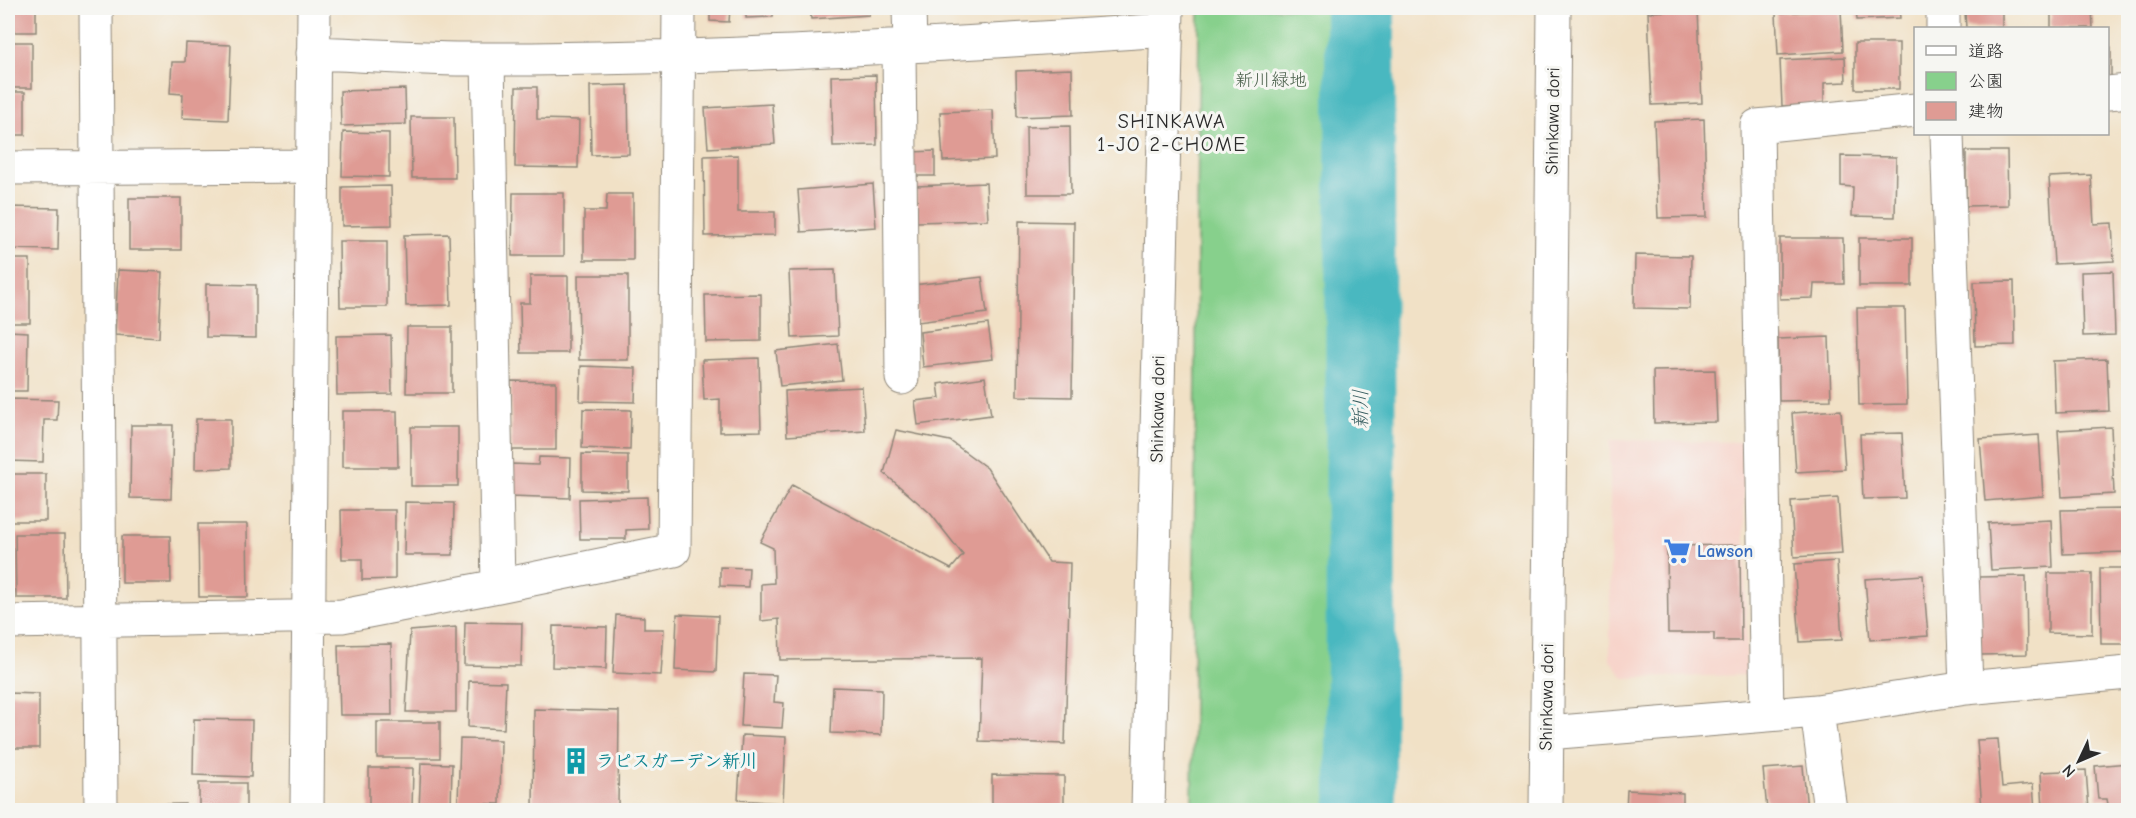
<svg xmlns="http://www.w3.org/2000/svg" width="2136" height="818" font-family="'Comic Neue','Klee One',sans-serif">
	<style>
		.built { fill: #f7d1c7 }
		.green { fill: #87d08c; stroke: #597e5c; stroke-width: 1.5 }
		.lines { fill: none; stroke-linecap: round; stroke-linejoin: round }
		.river { stroke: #49b8c0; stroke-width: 70 }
		.building { fill: #df9b94 }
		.minor-casing { stroke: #8e8678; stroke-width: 35 }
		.minor { stroke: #fff; stroke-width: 33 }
		.labels { text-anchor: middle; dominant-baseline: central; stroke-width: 6; stroke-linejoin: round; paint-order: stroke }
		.park-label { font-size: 18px; fill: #475d48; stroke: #f6f6f2 }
		.street-label { font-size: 18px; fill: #2b2b2b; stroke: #f6f6f2 }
		.shop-label { font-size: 18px; font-weight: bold; fill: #366cbe; stroke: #f6f6f2; text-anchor: start }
		.culture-label { font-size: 18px; font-weight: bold; fill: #0d838f; stroke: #f6f6f2; text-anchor: start }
		.neighbourhood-label { font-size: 20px; letter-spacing: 1.5px; fill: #2b2b2b; stroke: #f6f6f2 }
		.water-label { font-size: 20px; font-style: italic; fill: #365c5f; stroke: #f6f6f2 }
	</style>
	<rect width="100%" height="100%" fill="#f6f6f2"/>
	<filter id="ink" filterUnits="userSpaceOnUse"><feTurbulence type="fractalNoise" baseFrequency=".0167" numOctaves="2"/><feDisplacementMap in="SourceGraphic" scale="12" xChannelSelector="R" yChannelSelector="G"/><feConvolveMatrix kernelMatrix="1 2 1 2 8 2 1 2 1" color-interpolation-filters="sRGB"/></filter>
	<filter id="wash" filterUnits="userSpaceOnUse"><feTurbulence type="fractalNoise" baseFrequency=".008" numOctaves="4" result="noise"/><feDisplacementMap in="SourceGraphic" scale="24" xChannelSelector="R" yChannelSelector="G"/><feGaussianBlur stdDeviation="1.35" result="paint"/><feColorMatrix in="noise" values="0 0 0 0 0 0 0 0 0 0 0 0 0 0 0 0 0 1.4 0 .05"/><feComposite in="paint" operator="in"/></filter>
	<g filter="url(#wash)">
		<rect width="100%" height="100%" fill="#f1e1c6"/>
		<path class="built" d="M1610,440L1743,442L1747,675L1624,678L1610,660Z"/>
		<path class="green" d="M1199,8H1345L1335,810H1192Z"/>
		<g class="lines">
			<path class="river" d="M1360,8L1361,810"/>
		</g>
		<g id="blocks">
			<path class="building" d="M8,8H36V32H8Z
				M710,8H730L729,22L710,21Z
				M746,8H793V10L773,11V17L746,18Z
				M810,8H868L869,15L811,19Z
				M1856,8H1899L1900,18L1857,20Z
				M2051,8H2092L2093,28H2051Z
				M1698,10L1702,103L1652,105L1648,12Z
				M1841,10L1843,51L1778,55L1776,13Z
				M2002,11V28H1966L1965,12Z
				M8,42H32V88H8Z
				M186,43L231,45L228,120L182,118L183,94L170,93L172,62H185Z
				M1855,43H1899V89H1855Z
				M2108,48H2111V80H2108Z
				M1845,57L1846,82L1824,83V104L1782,106L1780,60Z
				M1072,69L1073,115L1017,117L1016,71Z
				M876,75L877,145L833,146L831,76Z
				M628,85L629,154L591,155L590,86Z
				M516,87H537V119L579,120L578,168L515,167Z
				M405,89L406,124L341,126L340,91Z
				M8,92H25V135H8Z
				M772,104L775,144L708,148L705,108Z
				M993,110L995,159L943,161L940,112Z
				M411,117H454L455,178H412Z
				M1704,119L1707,217L1658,218L1654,121Z
				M1070,126L1071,194H1027L1026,127Z
				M343,132L389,133V177L342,176Z
				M935,151V176H911V152Z
				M1966,151H2007L2008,205L1966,206Z
				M738,155V212H775V235L705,236L704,156Z
				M1841,156L1896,157L1895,217L1852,216L1853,187L1841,186Z
				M2091,175L2094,224L2112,223L2114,261L2054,264L2049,177Z
				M986,183L988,220L917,222L916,186Z
				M873,184L876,227L801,232L798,190Z
				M391,186L392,225L342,226V187Z
				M513,193H564V256H512Z
				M607,194H633V260H584V211H606Z
				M129,198H181V250H129Z
				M8,207L59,208L58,250L8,249Z
				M1019,221L1074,222L1072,397L1017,396Z
				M449,234L451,305L406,306L404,235Z
				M1780,238H1843L1844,284H1814L1813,298L1780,299Z
				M1859,238H1912V286H1859Z
				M339,241H387V307H340Z
				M1635,255L1691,256L1690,309L1634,308Z
				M8,259H30V323H8Z
				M118,270L162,272L159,338L115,335Z
				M835,270L838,336L792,338L789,271Z
				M2113,271L2115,335L2083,336L2081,272Z
				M578,275H628V360H579Z
				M530,276H568V353H521L520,303H530Z
				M982,277L987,313L918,322L913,285Z
				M2014,281L2015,345L1975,346L1974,282Z
				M206,284L256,285V338L206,337Z
				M761,294V341L706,342L705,295Z
				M1857,308H1905L1907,404L1859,405Z
				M988,324L993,359L923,367L920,332Z
				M407,327H452V393H406Z
				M8,331L28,332L27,391H8Z
				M391,335L392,394L337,395L336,336Z
				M1829,337L1831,400L1779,401L1778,339Z
				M838,344L842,380L780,386L776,351Z
				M759,358L761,431L720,432V399L704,400L702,360Z
				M2107,359L2109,411L2055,413L2053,361Z
				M581,366L636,368L635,402L580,401Z
				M1715,370L1717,422L1654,423L1653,371Z
				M985,377L991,415L918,425L915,401L940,398L938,384Z
				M511,381L556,382V450H511Z
				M862,387L865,431L787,436L785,391Z
				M8,399L58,400L57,420H44L43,462L8,461Z
				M583,409L631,410L630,450L582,448Z
				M1841,410L1845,469L1796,472L1792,413Z
				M342,411H397L398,467H342Z
				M196,419H231V468L195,469Z
				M131,425H173L171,499L130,498Z
				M411,427H458V486H411Z
				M2111,427L2114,494L2062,497L2058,430Z
				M896,430L950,441L987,468L1049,562L1070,563L1065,744L979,741L982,658L780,660L779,619L761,621V584L774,583L773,548L760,542L792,485L951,569L963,555L930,513L884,473Z
				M1902,433L1905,498L1863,499L1860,434Z
				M2039,435L2043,496L1985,501L1980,439Z
				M582,454L628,455V491L582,490Z
				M539,457L571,458L570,498L510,496L511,464L538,465Z
				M8,474H46V521H8Z
				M647,497L648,529L626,530V539H580L579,499Z
				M1838,498L1842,554L1794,557L1791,501Z
				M405,502L454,503L453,555H404Z
				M2125,509L2127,552L2063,554L2061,510Z
				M341,510H395V579L362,580V559H342Z
				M2051,520L2053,567L1991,570L1988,523Z
				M198,524H247L248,597H199Z
				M15,534H65L66,598H16Z
				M122,536H170L171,583H122Z
				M1740,545L1741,641H1714V633H1668L1667,546Z
				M1837,561L1842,640L1800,642L1794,564Z
				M720,567L749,568L748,587L720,586Z
				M2100,568H2128V644H2101Z
				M2048,573H2092V634L2048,633Z
				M1923,575L1928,636L1870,640L1865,579Z
				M2026,576L2027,654L1980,655L1979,577Z
				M677,614L718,616L716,672L675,670Z
				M616,615L644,617V629H664L661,675L613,673Z
				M465,622L522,623L521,666L464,665Z
				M553,626L607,627L606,669L552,667Z
				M456,627V712H406L410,631Z
				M391,644L392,715H340L338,645Z
				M744,674L776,675L774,702L784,703L782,728L741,726Z
				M469,681L506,682L504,729L468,727Z
				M833,687L882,689L881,735L831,733Z
				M8,693L39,694V748H8Z
				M534,709L619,711L618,810H533Z
				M194,719L252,720L251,777L193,775Z
				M377,722H440V758H377Z
				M742,735L786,737L783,803L738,800Z
				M460,739L501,740L500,804L458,803Z
				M1998,739L2002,787L2033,784L2035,810H1982L1977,740Z
				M421,763L452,764L451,810H419Z
				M2128,763V810H2109L2107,799H2098L2095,766Z
				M1803,766L1807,810H1767L1763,769Z
				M369,768H413L412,810H369Z
				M2086,770L2089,810H2043L2041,772Z
				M992,775L1064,776V810H992Z
				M199,783H246V810H199Z
				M1627,790L1683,793V810H1626Z
				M185,804V810H128V805Z"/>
		</g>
	</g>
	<g filter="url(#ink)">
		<use href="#blocks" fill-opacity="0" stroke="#8e8678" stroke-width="1.5"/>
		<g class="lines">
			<defs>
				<path id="minor" d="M96,8L101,810
					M909,8L910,46
					M1943,8V28
					M899,47L902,378
					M313,53C372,55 431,60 490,59C716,59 941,45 1167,30
					M488,59L498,586
					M2108,93L2128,91
					M1947,134L1966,688
					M8,168L312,166
					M8,622L342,616L498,586L674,550L679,8
					M1817,711L1830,810
					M1767,715L1757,126L1916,110
					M1547,733L1817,711L1966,688L2128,673
					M307,810L314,8
					M1148,810L1167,9
					M1546,810L1554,8"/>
			</defs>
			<use href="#minor" class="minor-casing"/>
			<use href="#minor" class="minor"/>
		</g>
	</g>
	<defs>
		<symbol id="supermarket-bare" viewBox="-9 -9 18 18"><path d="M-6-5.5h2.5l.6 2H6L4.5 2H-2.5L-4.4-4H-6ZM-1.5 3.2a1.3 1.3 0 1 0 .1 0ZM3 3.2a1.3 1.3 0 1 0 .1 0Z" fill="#3f7fe0" stroke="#f6f6f2" stroke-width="2.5" paint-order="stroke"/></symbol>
		<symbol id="building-bare" viewBox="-9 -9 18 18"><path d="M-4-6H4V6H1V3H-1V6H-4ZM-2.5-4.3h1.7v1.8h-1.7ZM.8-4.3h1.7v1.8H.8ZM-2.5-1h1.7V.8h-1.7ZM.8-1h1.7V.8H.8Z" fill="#0f9aa8" stroke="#f6f6f2" stroke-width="2.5" paint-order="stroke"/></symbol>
	</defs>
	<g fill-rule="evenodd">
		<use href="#supermarket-bare" x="1658" y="532" width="38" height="38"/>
		<use href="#building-bare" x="557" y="742" width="38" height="38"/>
	</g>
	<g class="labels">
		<g class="park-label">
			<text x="1271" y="80">新川緑地</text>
		</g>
		<g class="street-label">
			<text transform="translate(1553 121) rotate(-89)">Shinkawa dori</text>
			<text transform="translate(1158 409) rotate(-89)">Shinkawa dori</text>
			<text transform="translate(1547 697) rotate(-89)">Shinkawa dori</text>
		</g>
		<g class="shop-label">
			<text x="1697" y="551">Lawson</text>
		</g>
		<g class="culture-label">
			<text x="596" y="761">ラピスガーデン新川</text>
		</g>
		<g class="neighbourhood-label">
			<text x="1172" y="121">SHINKAWA<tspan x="1172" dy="23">1-JO 2-CHOME</tspan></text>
		</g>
		<g class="water-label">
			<text transform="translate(1360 409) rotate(-90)">新川</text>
		</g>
	</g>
	<rect width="2136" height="818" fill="none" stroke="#f6f6f2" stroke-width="30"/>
	<rect x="1914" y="27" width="195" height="108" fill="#f6f6f2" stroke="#a5a5a2" stroke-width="1.5"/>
	<rect x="1926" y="46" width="30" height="9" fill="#ffffff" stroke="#a5a5a2" stroke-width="1.5"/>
	<text x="1968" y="57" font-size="18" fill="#2b2b2b">道路</text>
	<rect x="1926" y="72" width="30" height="18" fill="#87d08c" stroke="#a5a5a2" stroke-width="1.5"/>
	<text x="1968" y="87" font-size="18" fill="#2b2b2b">公園</text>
	<rect x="1926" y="102" width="30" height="18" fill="#df9b94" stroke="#a5a5a2" stroke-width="1.5"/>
	<text x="1968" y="117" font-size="18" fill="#2b2b2b">建物</text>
	<g transform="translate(2079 761) rotate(226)" stroke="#f6f6f2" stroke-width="4.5" paint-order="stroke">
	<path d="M0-4.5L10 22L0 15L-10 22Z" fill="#2b2b2b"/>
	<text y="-9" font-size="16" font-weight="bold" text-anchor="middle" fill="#2b2b2b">N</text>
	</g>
</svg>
